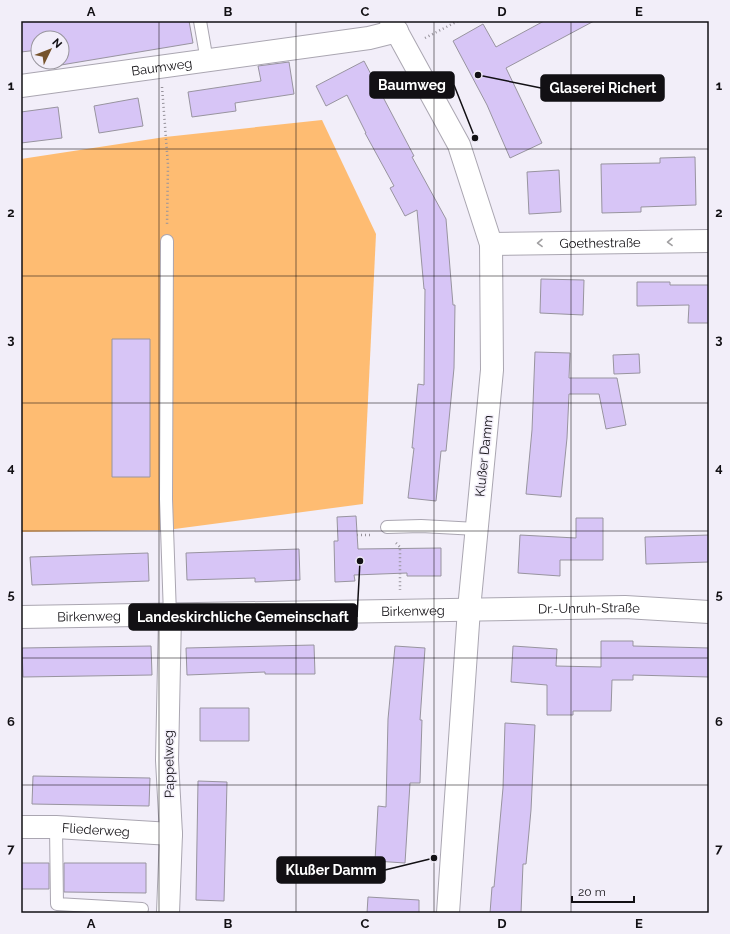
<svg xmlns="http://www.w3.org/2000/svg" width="730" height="934" font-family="Raleway,sans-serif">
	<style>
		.green { fill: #febc72 }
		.building { fill: #d7c5f6; stroke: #98949f }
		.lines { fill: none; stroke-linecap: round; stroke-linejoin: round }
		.service-casing { stroke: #aaa6b1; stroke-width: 14 }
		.minor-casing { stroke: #aaa6b1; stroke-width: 24 }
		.secondary-casing { stroke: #aaa6b1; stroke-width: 24 }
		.path { stroke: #96929b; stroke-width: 2.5; stroke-dasharray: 1 3; stroke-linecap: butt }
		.service { stroke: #fff; stroke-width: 12 }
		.minor { stroke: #fff; stroke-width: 22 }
		.secondary { stroke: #fff; stroke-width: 22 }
		.oneway { stroke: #a09fa1 }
		.grid { fill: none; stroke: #121014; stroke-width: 1; stroke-opacity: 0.55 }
		.labels { text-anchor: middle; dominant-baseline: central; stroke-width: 3; stroke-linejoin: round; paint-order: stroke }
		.street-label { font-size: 13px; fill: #121014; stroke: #f2eef9 }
		.leader { fill: none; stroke: #121014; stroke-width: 1.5 }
		.callout-dot { fill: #121014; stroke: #f2eef9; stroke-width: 1.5 }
		.callout { fill: #121014; stroke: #121014; stroke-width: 1.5 }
		.callout-label { font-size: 14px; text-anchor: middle; font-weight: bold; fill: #fff }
		.neatline { fill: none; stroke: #121014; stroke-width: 1.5 }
		.grid-label { font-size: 13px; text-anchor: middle; font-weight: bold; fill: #121014 }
	</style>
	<rect width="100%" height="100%" fill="#f2eef9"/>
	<path class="green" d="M322,120L376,234L363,504L167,530L21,532V159L165,137Z"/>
	<path class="building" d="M21,21H189L193,43L61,65L62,38H38V50L21,52Z
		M544,21H594L506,68L542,143L510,158L487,105L453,41L483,24L496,47Z
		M364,61L414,156L412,157L446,219L453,305H455L454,368L446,451H441L436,501L408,498L414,448H412L418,384L424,385L425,289H424L417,210L405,216L390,188L394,186L365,133H366L347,95L326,106L316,86Z
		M289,62L294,94L235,103L236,111L192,117L188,92L261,81L258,66Z
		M138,98L143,126L99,133L94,106Z
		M58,107L62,138L21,143V112Z
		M695,157L696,205L641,207V212L602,213L601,164L660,163V158Z
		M559,170L561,212L529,214L527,172Z
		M541,279L584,280L583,315L540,313Z
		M637,282H670V285H709V323H688L689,305L637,306Z
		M112,339H150V477H112Z
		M535,352L570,353L569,378H617L626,425L606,429L599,394H569L567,438L561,497L526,494L532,430Z
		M639,354L640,373L614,374L613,355Z
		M356,516L358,549L441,548V576H407V573L354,575L355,581L335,582L334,541H338L337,517Z
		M576,518H603V560H560V576L518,573L520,535L576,538Z
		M709,535V562L646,564L645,537Z
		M299,549L300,580L255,582V578L187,580L186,553Z
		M148,553L149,581L32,585L30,557Z
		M601,641H633V646L709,648V677L633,675V680H612L611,711H573V715H547V685L511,682L513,646L557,649L556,666L601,667Z
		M314,645L315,674H265V672L187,675L186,648Z
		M151,646L152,675L23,677L22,648Z
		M395,646L425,648L420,720H422L420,783H410L405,863L375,861L378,806L386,807L388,719Z
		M200,708H249V741H200Z
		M505,723L535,725L531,810L526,864H523L521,913H490L492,887H494L503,788Z
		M33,776L150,778L149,806L32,804Z
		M198,781L227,782L224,901L196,900Z
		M21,863H49V889H21Z
		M64,863H146V893L64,892Z
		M368,897L419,900V913H367Z"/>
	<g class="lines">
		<defs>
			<path id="service" d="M200,21L207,61
				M167,241L166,499L170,615
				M387,527L421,526L477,529
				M56,827L57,904L142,909"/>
			<g id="minor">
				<path id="s1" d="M21,86L369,38L397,31"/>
				<path id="s2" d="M491,244L709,241"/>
				<path id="s3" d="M21,617L625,607L709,612"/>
				<path id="s4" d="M21,827H56L171,834"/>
				<path d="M168,913L171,834L167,760L170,615"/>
			</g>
			<path id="secondary" d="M391,21L459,145L491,244L492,370L469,609L448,913"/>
		</defs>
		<use href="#service" class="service-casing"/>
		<use href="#minor" class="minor-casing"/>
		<use href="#secondary" class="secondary-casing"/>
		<path class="path" d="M425,38L458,21
			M162,87L168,165L167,226
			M357,535H373
			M396,543L400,547V590"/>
		<use href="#service" class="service"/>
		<use href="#minor" class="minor"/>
		<use href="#secondary" class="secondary"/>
	</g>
	<defs><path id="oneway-chevron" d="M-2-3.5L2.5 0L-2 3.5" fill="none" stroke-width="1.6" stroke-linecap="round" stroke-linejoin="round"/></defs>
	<g class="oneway">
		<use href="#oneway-chevron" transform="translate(670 242) rotate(179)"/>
		<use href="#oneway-chevron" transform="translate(540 243) rotate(179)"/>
	</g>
	<path class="grid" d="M159,21V913M296,21V913M434,21V913M571,21V913M21,149H709M21,276H709M21,403H709M21,531H709M21,658H709M21,785H709"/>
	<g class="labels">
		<g class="street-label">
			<text stroke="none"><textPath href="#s1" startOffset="142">Baumweg</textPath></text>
			<text stroke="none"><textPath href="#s2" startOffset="109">Goethestraße</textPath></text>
			<text transform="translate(484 456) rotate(-84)">Klußer Damm</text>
			<text stroke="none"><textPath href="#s3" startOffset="568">Dr.-Unruh-Straße</textPath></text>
			<text stroke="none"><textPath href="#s3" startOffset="392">Birkenweg</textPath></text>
			<text stroke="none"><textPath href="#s3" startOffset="68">Birkenweg</textPath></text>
			<text transform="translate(169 764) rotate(-91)">Pappelweg</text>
			<text stroke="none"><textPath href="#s4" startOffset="75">Fliederweg</textPath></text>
		</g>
	</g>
	<path class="leader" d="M475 138L454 85M478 75L541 88M360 561L357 617M434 858L385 870"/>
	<g class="callout-dot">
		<circle cx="475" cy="138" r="4"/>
		<circle cx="478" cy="75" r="4"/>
		<circle cx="360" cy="561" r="4"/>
		<circle cx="434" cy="858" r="4"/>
	</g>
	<g class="callout">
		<rect x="370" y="72" width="84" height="26" rx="4"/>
		<rect x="541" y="75" width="123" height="26" rx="4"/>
		<rect x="129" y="604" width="228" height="26" rx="4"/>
		<rect x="277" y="857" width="108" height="26" rx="4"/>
	</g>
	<g class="callout-label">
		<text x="412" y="90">Baumweg</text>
		<text x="603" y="93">Glaserei Richert</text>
		<text x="243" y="622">Landeskirchliche Gemeinschaft</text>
		<text x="331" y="875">Klußer Damm</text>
	</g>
	<rect width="730" height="934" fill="none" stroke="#f2eef9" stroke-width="44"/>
	<g transform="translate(50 50) rotate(47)"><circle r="19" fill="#f2eef9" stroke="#98959d"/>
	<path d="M0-3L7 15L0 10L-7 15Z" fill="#76532c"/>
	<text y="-6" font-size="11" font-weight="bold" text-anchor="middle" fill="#121014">N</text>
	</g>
	<path d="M572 896v6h62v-6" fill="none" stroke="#121014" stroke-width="2"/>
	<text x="578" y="896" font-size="12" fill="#121014" stroke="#f2eef9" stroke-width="3" paint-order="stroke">20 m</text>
	<rect x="22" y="22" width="686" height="890" class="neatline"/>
	<g class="grid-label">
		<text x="91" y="16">A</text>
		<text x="228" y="16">B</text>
		<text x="365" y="16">C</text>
		<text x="502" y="16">D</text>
		<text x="639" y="16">E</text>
		<text x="11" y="90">1</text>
		<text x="719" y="90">1</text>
		<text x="11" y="217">2</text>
		<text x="719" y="217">2</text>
		<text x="11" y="344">3</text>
		<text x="719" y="344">3</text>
		<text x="11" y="472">4</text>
		<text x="719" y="472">4</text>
		<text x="11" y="599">5</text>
		<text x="719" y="599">5</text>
		<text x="11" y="726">6</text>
		<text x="719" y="726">6</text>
		<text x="11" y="853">7</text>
		<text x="719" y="853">7</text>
		<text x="91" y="928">A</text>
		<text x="228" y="928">B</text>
		<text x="365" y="928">C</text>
		<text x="502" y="928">D</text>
		<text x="639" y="928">E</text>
	</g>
</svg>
